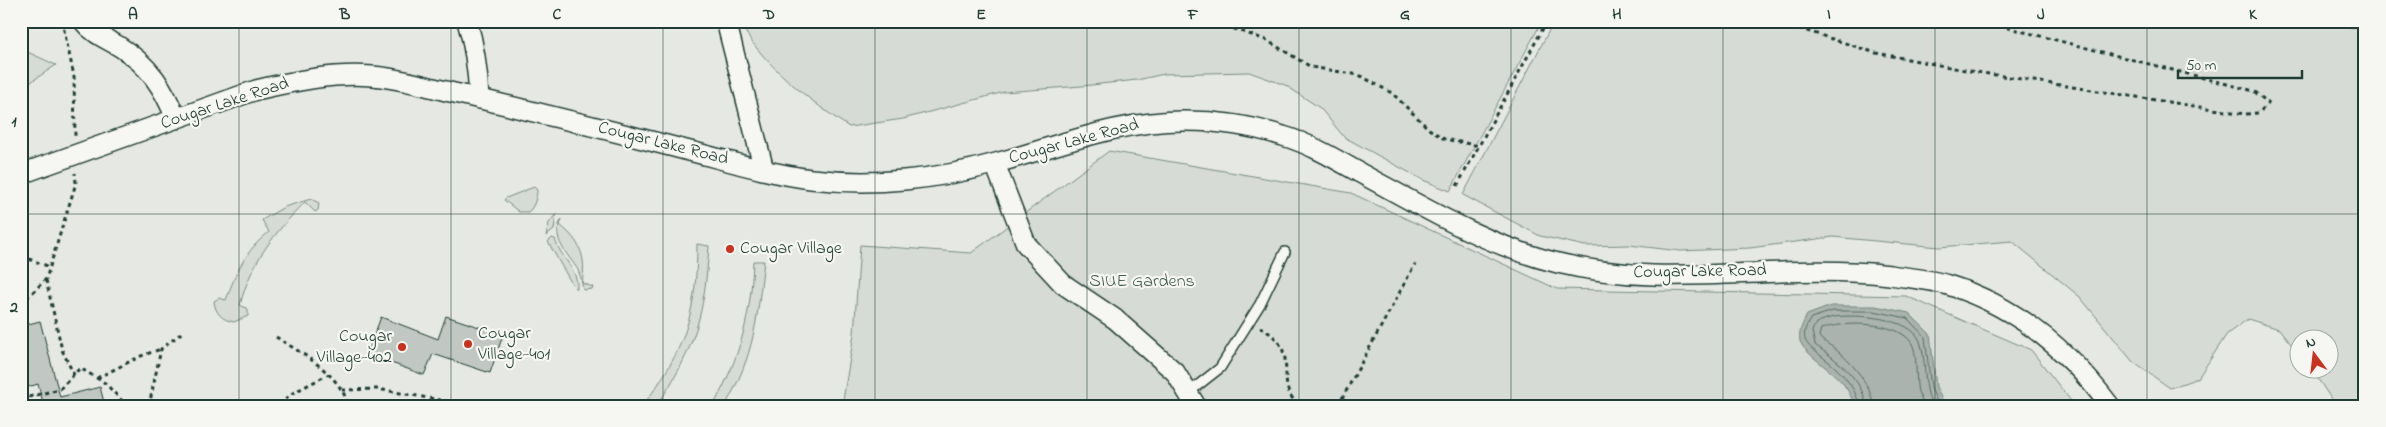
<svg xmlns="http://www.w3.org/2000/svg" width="2386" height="427" font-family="'Indie Flower',sans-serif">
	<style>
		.built { fill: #e6e8e4; fill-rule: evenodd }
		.green { fill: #d6dbd6; stroke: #7a8c85 }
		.water { fill: #aab3ae; stroke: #72847d }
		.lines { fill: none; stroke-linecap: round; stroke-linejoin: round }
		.shore { stroke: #576c65; stroke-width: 1 }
		.building { fill: #c1c8c3; stroke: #1f3d34 }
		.service-casing { stroke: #1f3d34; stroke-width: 12 }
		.minor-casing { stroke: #1f3d34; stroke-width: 22 }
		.path { stroke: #1f3d34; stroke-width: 3; stroke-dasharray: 4 4; stroke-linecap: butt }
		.service { stroke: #f6f6f2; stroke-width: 9 }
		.minor { stroke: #f6f6f2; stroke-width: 19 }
		.grid { fill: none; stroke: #1f3d34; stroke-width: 1; stroke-opacity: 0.55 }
		.poi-dot { fill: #c8321e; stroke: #f6f6f2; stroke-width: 2 }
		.labels { text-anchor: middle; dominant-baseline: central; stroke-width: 4.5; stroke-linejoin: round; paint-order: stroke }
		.street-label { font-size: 18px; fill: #1f3d34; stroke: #f6f6f2 }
		.poi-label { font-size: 18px; fill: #1f3d34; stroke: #f6f6f2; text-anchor: start }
		.park-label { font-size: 18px; fill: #445d54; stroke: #f6f6f2 }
		.neatline { fill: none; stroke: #1f3d34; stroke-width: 2 }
		.grid-label { font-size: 16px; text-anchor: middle; font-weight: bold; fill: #1f3d34 }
	</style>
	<rect width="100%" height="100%" fill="#f6f6f2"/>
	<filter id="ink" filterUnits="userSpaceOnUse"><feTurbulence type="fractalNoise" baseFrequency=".02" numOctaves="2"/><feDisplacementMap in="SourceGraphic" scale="10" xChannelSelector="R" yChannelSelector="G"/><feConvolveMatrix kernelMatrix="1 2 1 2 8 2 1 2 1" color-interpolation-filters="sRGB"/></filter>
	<g filter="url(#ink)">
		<path class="built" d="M21,21H2365V406H21ZM2298,340H2328V370H2298Z"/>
		<path class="green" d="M740,21H1542L1450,191L1423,180L1344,137L1320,108L1285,85L1249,72L1164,74L1137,80L1082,86L1004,92L903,119L849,127C814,104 756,60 740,21Z
			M1554,21H2321L2354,28L2365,21V406H2336L2312,370H2328V340H2298V353L2279,329L2248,319L2227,334L2198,378L2170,388L2133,362L2080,297L2012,241L1939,247L1833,237L1750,248L1680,251L1629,245L1585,246L1540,236L1463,195Z
			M21,49L56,65L25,86L21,85Z
			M1109,151L1351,193L1557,289L1906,296L2031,350L2075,406H842L854,334L860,245L971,253Z
			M534,187L537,190C537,197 534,208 528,212H519L504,200L506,198Z
			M311,199L319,203L318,210L315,212L305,202C273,235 252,260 240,305L248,309V316L234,322C222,320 215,313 214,301L219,298L226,300C236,272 245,251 269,232L262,220L284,207Z
			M556,214L554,230L546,236L549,223Z
			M562,219L560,225C580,241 587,257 582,283L593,287L592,289L583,290C582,283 581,277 578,270C569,255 549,238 562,219Z
			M552,238L555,239C560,257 579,270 577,289L572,284L548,242Z
			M697,244L709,246C704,317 696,346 657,406L644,404C685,350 697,312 697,244Z
			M753,261H764C757,319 755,354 725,406H713C740,357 751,317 753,261Z"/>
		<path class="water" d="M1831,306H1875L1909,313L1930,334L1936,387L1945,406H1855C1852,399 1849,391 1844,385C1834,371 1804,354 1800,341C1798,332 1803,323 1807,315Z"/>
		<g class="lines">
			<path class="shore" d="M1859,406C1857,388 1839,369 1825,359C1809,346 1796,341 1811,318L1833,311H1874L1907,318L1925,337L1931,388L1939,406
				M1866,406C1864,379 1834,358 1815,345L1812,331L1816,323C1821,321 1828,318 1834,317C1856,314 1911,317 1920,341C1927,362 1922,382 1932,406
				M1873,406C1872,384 1850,361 1834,348C1829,344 1822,342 1819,336L1821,329C1843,321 1897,321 1911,342C1918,352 1915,379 1918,392C1920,396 1922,401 1924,406"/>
		</g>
		<path class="building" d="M446,316L503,335L490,373L433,354L424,375L367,354L381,317L438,339Z
			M40,321L60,397L100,387L105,406H44L38,384L21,389V326Z"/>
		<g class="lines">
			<defs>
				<path id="service" d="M1188,393L1220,368L1260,304L1285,252"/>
				<path id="minor" d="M83,21C93,34 107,39 120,47C149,65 164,88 176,119
					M467,21C475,47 478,72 479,99
					M726,21L764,170
					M995,164L1026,244L1063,284L1115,319L1175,372L1196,406
					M21,174L256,90C294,81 333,73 372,76C401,78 431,88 459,94C532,111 605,129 678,148C722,159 766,173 811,179C872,186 937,180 996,163C1059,146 1120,120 1186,121C1219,121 1252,126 1283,136C1311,144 1337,160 1362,174C1425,208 1487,246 1558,263C1668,290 1779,262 1890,275C1909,278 1929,279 1948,285C2016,306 2068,349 2110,406"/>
			</defs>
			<use href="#service" class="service-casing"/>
			<use href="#minor" class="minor-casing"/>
			<path class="path" d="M62,21L74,76L75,137
				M1211,21L1266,40L1311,67L1359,75L1392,93L1429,129L1444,139L1480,146
				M1776,21L1876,53L1970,71L2245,114L2259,113L2268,103L2254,91L1982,21
				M1457,186L1547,21
				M21,256L50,267
				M46,280L62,350L74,375
				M21,304L46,279L76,183L75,173
				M1260,327C1306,352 1269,385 1301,406
				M276,337C304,355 338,372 349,406
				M97,378L141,356L161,349
				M342,390L378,389L451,402L457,406
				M21,399L60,389L80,368L105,383L127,406
				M149,406L161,349L184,331
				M281,406L289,395L329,374
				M1338,406L1415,264"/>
			<use href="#service" class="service"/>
			<use href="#minor" class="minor"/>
		</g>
	</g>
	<path class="grid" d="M239,21V406M451,21V406M663,21V406M875,21V406M1087,21V406M1299,21V406M1511,21V406M1723,21V406M1935,21V406M2147,21V406M21,214H2365"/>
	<g class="poi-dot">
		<circle cx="730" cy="249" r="5"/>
		<circle cx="468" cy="344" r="5"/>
		<circle cx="402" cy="347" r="5"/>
	</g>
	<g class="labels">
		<g class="street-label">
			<text transform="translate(225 104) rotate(-18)">Cougar Lake Road</text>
			<text transform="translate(1074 142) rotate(-15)">Cougar Lake Road</text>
			<text transform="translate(663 144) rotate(14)">Cougar Lake Road</text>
			<text transform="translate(1700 272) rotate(-1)">Cougar Lake Road</text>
		</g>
		<g class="poi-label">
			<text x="740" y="249">Cougar Village</text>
			<text x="478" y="334">Cougar<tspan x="478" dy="21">Village-401</tspan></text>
			<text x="392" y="337" text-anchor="end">Cougar<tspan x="392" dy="21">Village-402</tspan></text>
		</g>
		<g class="park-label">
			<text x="1142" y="282">SIUE Gardens</text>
		</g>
	</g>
	<rect width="2386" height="427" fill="none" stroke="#f6f6f2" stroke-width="55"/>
	<g transform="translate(2314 354) rotate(345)"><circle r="24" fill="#f6f6f2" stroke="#a0aca6"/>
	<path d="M0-4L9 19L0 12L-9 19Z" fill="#c8321e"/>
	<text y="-8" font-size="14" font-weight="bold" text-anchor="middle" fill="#1f3d34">N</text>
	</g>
	<path d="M2178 70v8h124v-8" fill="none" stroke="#1f3d34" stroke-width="2.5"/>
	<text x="2186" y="70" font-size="15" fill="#1f3d34" stroke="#f6f6f2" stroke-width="4" paint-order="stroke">50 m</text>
	<rect x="28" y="28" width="2330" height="372" class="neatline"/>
	<g class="grid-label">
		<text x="133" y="19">A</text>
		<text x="345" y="19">B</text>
		<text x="557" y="19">C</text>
		<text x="769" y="19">D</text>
		<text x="981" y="19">E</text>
		<text x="1193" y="19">F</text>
		<text x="1405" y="19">G</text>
		<text x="1617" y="19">H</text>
		<text x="1829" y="19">I</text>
		<text x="2041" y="19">J</text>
		<text x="2253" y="19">K</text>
		<text x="14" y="126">1</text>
		<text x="14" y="312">2</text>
	</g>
</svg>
